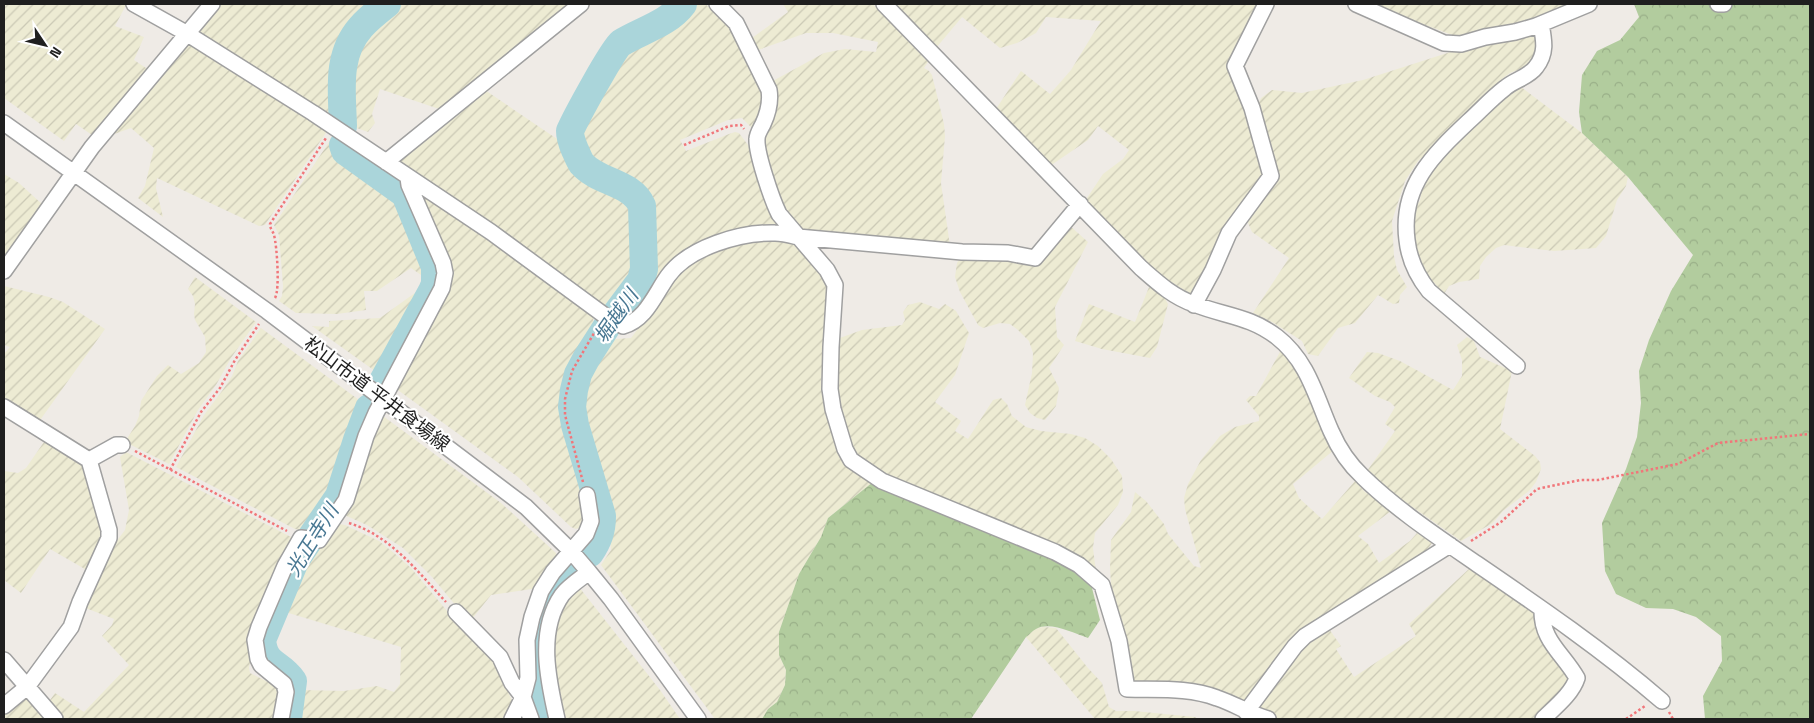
<svg xmlns="http://www.w3.org/2000/svg" width="1814" height="723" font-family="'Space Grotesk','Noto Sans JP',sans-serif">
	<style>
		.farmland { fill: url(#farmland-furrows) }
		.forest { fill: url(#forest-crowns) }
		.lines { fill: none; stroke-linecap: round; stroke-linejoin: round }
		.river { stroke: #aad5da; stroke-width: 28 }
		.minor-casing { stroke: #a0a0a0; stroke-width: 18 }
		.path { stroke: #f1767a; stroke-width: 2.5; stroke-dasharray: 2.5 2.5; stroke-linecap: butt }
		.minor { stroke: #fff; stroke-width: 15 }
		.labels { text-anchor: middle; dominant-baseline: central; stroke-width: 4.5; stroke-linejoin: round; paint-order: stroke }
		.street-label { font-size: 19px; fill: #1f1f1f; stroke: #fff }
		.water-label { font-size: 20px; font-style: italic; fill: #487792; stroke: #fff }
	</style>
	<defs>
		<pattern id="farmland-furrows" width="10" height="10" patternUnits="userSpaceOnUse" patternTransform="scale(1.25)"><rect width="10" height="10" fill="#edebd3"/><path d="M-1 1l2-2M0 10L10 0M9 11l2-2" fill="none" stroke="#cbc9b5"/></pattern>
		<pattern id="forest-crowns" width="20" height="18" patternUnits="userSpaceOnUse" patternTransform="scale(1.25)"><rect width="20" height="18" fill="#b2cc9e"/><path d="M2 6a3 3 0 1 1 6 0M12 15a3 3 0 1 1 6 0" fill="none" stroke="#99af88"/></pattern>
	</defs>
	<rect width="100%" height="100%" fill="#efebe6"/>
	<path class="farmland" d="M4,4L126,5L115,26L144,37L134,60L149,70L95,137L76,124L64,141L4,98Z
		M220,4H379L357,24L346,39L337,60L335,84L337,117H328L196,32Z
		M394,4H574L442,110L380,89L372,114L375,123L368,132L348,125L345,77L348,59L358,40L373,24L388,12Z
		M691,4H705L725,19L763,87L765,102L753,129L742,118L728,120L680,140L686,151L729,134L735,132L739,133L748,145L771,216L786,229L709,243L640,313L618,320L646,277L645,205L641,195L626,184L597,172L583,160L575,140L573,132L575,126L623,50L630,45L670,26Z
		M783,4H873L928,62L924,68L929,71L932,75L944,124L945,136L941,183L950,246L803,233L781,210L763,148L771,82L824,53L845,49L876,52L878,42L833,33H806L758,50L752,38L788,12Z
		M894,4H1260L1233,58L1268,175L1194,296L1158,274L1085,201L1103,174L1123,159L1129,150L1098,126L1088,140L1050,166L996,109L1021,71L1050,94L1071,70L1101,21L1046,17L1036,33L1017,43L1000,48L962,17L936,48Z
		M1377,4H1574L1523,24L1465,36H1455L1401,16Z
		M1536,29L1537,53L1528,66L1510,73L1502,79L1488,97L1418,161L1405,181L1392,221L1394,256L1397,270L1407,287L1400,295L1399,303L1393,304L1378,295L1355,323L1338,328L1318,356L1308,354L1302,341L1272,322L1253,313L1289,258L1252,232L1246,218L1276,175L1257,107L1261,98L1272,90L1302,93L1363,80L1463,48Z
		M188,43L243,76L327,131L265,225L259,226L157,178L156,188L163,217L138,198L145,186L154,148L131,128L106,137Z
		M1521,87L1582,133L1628,177L1626,186L1617,200L1606,236L1596,248L1554,251L1504,245L1496,248L1486,257L1480,266L1479,279L1459,282L1449,286L1444,294L1428,276L1421,265L1415,246L1412,211L1420,201L1422,184L1440,158L1506,97Z
		M482,88L563,143L570,150L577,166L590,182L597,187L627,199L636,208L639,219V272L637,277L611,312L393,161Z
		M336,137L339,140L342,154L397,193L402,198L431,266L433,275L431,282L411,268L377,291H364L366,310L337,314L296,313L279,301L282,296L283,286L279,235L274,225L331,139Z
		M4,174L19,183L43,205L4,261Z
		M416,190L589,311L593,317L594,327L569,370L562,399L561,416L584,497L586,518L581,527L576,529L571,527L518,477L395,388L446,293Z
		M1069,225L1088,242L1055,307L1057,337L1064,345L1049,368L1059,388L1056,406L1045,420L1037,418L1030,413L1025,405L1032,373L1033,353L1029,341L1018,330L1010,324L1000,323L983,328L978,325L960,292L955,277L957,263L960,258L1036,263Z
		M775,238L795,243L825,277L829,286L821,383L838,450L873,482L828,518L821,537L799,574L779,632V655L786,670L785,685L777,702L768,709L762,719H715L601,565L611,550L608,513L580,424L578,396L589,366L605,345L616,339L631,338L646,318L664,290L689,262L730,246L757,239Z
		M195,277L256,322L231,358L216,385L198,410L169,464L125,442L135,426L139,416L141,401L157,376L168,365L181,374L199,363L206,352L205,337L195,320L194,314L195,304L193,296L188,289Z
		M426,285L429,288L382,376L312,326L329,327V321L380,318Z
		M4,286L49,297L63,302L105,329L38,423L4,403V354L10,347L4,345Z
		M1149,287L1163,295L1168,304L1157,347L1150,358L1102,349L1075,341L1089,304L1135,322Z
		M920,302L939,309L945,304L956,311L969,333L955,375L935,402L961,421L955,431L968,439L993,400L1001,398L1007,404L1012,416L1026,427L1041,431L1071,434L1085,438L1098,446L1111,459L1122,476L1123,492L1118,505L1095,533L1093,548L1096,572L1062,546L1052,544L884,476L855,457L837,408V339L862,330L902,325L905,320L903,312L908,305Z
		M261,328L359,400L354,409L349,446L334,494L307,532L295,529L176,467L204,415L222,391L232,376L238,361Z
		M1467,337L1474,341L1480,357L1512,371L1500,429L1535,456L1540,462L1541,469L1536,482L1529,491L1503,511L1493,523L1461,541L1385,488L1367,471L1395,431L1385,424L1395,407L1390,402L1375,396L1349,378L1367,352L1378,353L1400,361L1453,390L1462,376V360L1457,345Z
		M1281,350L1296,366L1334,450L1293,484L1299,498L1322,519L1355,481L1364,491L1391,511L1358,536L1368,544L1379,563L1410,541L1417,533L1432,543L1422,558L1302,632L1245,707L1133,684L1126,641L1111,585L1110,568L1111,540L1131,512L1135,492L1146,501L1164,524L1168,534L1194,566L1201,568L1185,509L1184,498L1188,484L1201,460L1220,436L1235,427L1259,421V416L1246,400L1250,396H1256Z
		M383,416L501,503L556,553L557,557L538,584L532,589L491,595L472,619L457,607L432,577L403,548L367,525L342,514L380,418Z
		M46,439L87,464L105,531L90,572L50,549L21,593L4,580V471L18,473L26,468Z
		M126,452L293,538L251,657L249,668L250,673L280,688L278,719H63L48,703L55,693L84,712L129,665L102,636L112,625L114,619L83,607L110,550L125,530L129,510L120,457Z
		M339,524L345,525L379,541L394,553L411,568L453,618L490,655L498,669L512,701L508,719H298L302,690L344,691L377,686L394,692L400,684L401,647L282,611L295,574L304,559L315,543Z
		M1470,568L1534,612L1541,637L1548,651L1565,671L1570,681L1536,719H1279L1252,710L1300,644L1327,626L1341,646L1336,649L1354,677L1416,636L1409,624Z
		M579,587L660,690L680,719H562L551,665L554,628L567,596Z
		M1043,627L1056,628L1088,668L1102,683L1109,707L1116,711H1134L1195,717L1198,719H1095L1026,637L1035,629Z
		M23,695L45,719H4V712Z"/>
	<path class="forest" d="M1634,4H1810V719H1705L1703,696L1722,661L1721,636L1696,617L1673,609L1646,608L1616,594L1605,571L1602,523L1626,469L1637,437L1641,403L1639,371L1649,340L1671,291L1693,255L1628,177L1582,133L1579,112L1582,75L1597,51L1620,40L1639,17Z
		M873,482L1050,555L1090,580L1100,620L1088,638C1073,633 1050,621 1036,629C1032,631 1029,635 1026,637L971,719H762L768,709L777,702L785,685L786,670L779,655V632L799,574L821,537L828,518Z"/>
	<g class="lines">
		<path class="river" d="M343,126C342,91 336,55 361,27C369,18 378,11 387,4
			M343,145L345,151L405,194L435,267V284L432,291L383,381
			M590,553C598,541 602,531 602,516L575,425L572,407L574,390L578,374L586,359L609,323L641,280L644,269L642,206C632,182 599,183 582,164C579,160 577,154 575,150C572,143 570,138 570,131C575,119 613,49 621,43C642,30 668,24 683,4
			M288,719L293,681C279,661 265,667 262,640L295,561L339,496L357,440L369,408
			M547,719C542,679 529,629 553,593C557,585 565,579 571,572"/>
		<defs>
			<path id="minor" d="M134,4L186,33L313,113L491,232L608,318L623,326C646,320 655,294 668,276C689,247 741,232 775,233C783,233 790,235 798,237L962,252L1008,253L1035,258L1080,204
				M717,4L736,23L769,90C771,102 768,113 763,124C761,128 757,134 757,139C756,153 772,200 779,214L827,270L835,285L831,347L830,389L833,409L845,449L851,460L882,481L1055,552L1079,565L1102,585L1119,641L1127,689C1157,690 1189,687 1217,698C1235,704 1250,714 1268,719
				M884,4L1141,268C1157,282 1173,297 1194,304C1224,316 1250,316 1277,337C1308,361 1316,397 1331,431C1338,447 1350,465 1363,477C1397,510 1438,537 1477,564C1540,607 1604,651 1662,701
				M1356,4L1444,43L1461,44L1485,37L1515,32L1536,26L1589,4
				M1718,4H1724
				M4,123L267,311L526,507L571,551L589,572L611,599L698,719
				M386,162L581,4
				M4,271L92,147L212,4
				M1194,305L1213,270L1229,233L1271,176L1252,108L1235,66L1266,4
				M1517,366L1429,291C1417,276 1409,259 1407,240C1400,186 1433,155 1469,121C1481,110 1492,98 1505,88C1514,80 1529,77 1536,67C1547,53 1544,40 1541,24
				M4,407L89,460L109,530V538L80,602L71,627L27,687L4,706
				M89,460L116,445H122
				M1542,609C1541,641 1563,653 1577,678C1572,694 1554,708 1543,719
				M456,612L500,657L512,683L523,697L531,719
				M4,660L55,719
				M1246,712L1295,646L1305,636L1450,545
				M281,719L286,692L284,684L261,665L258,659L255,640L259,627L285,566L301,538L319,540L346,500L366,436L376,413L442,288L445,273L443,263L409,185L408,178
				M512,719L523,697L528,678L527,640L532,617L541,591L553,572L586,534L591,521L587,495
				M557,719C548,680 537,631 562,595C569,586 580,579 589,572"/>
		</defs>
		<use href="#minor" class="minor-casing"/>
		<path class="path" d="M684,145L729,126L741,125L744,129
			M275,298C280,290 277,246 274,235C273,231 270,229 270,224L326,138
			M135,451L287,531
			M170,470L201,412L220,388L235,360L259,324
			M583,482L565,415V399L572,371L597,328
			M349,523C391,536 417,571 446,602
			M1471,541L1501,522L1537,489L1580,480H1598L1678,464L1718,443L1810,434
			M1669,712L1673,719
			M1626,719L1645,706"/>
		<use href="#minor" class="minor"/>
	</g>
	<g class="labels">
		<g class="street-label">
			<text transform="translate(377 394) rotate(37)">松山市道 平井食場線</text>
		</g>
		<g class="water-label">
			<text transform="translate(616 316) rotate(-55)">堀越川</text>
			<text transform="translate(312 540) rotate(-58)">光正寺川</text>
		</g>
	</g>
	<rect width="1814" height="723" fill="none" stroke="#1f1f1f" stroke-width="10"/>
	<g transform="translate(45 45) rotate(125)" stroke="#ffffff" stroke-width="4" paint-order="stroke">
	<path d="M0-4L9 19L0 12L-9 19Z" fill="#1f1f1f"/>
	<text y="-8" font-size="14" font-weight="bold" text-anchor="middle" fill="#1f1f1f">N</text>
	</g>
</svg>
